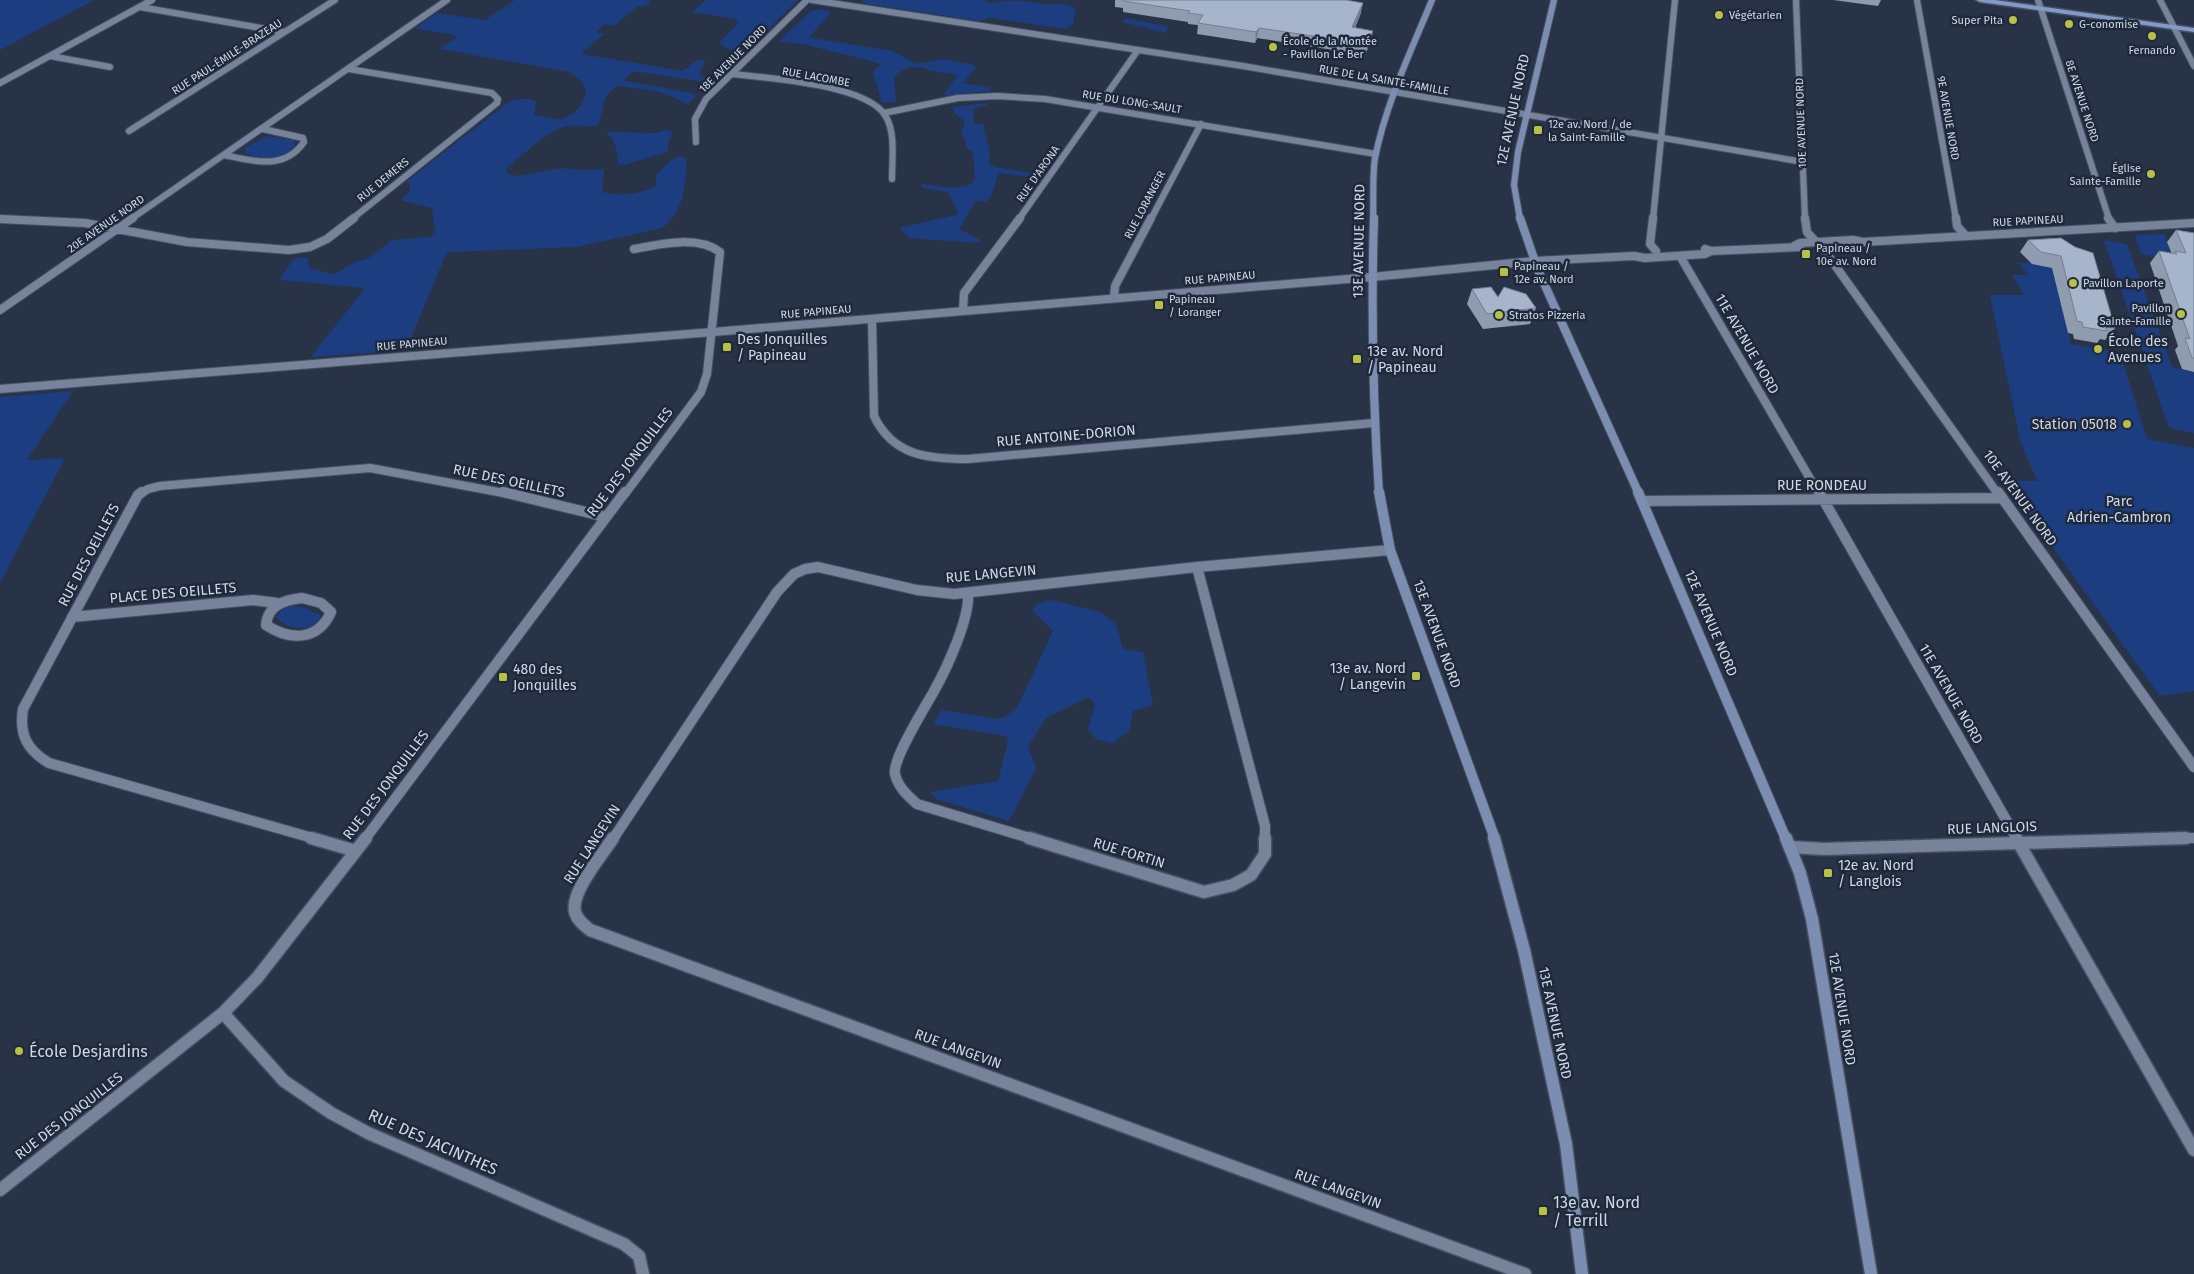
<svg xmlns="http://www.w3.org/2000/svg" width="2194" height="1274" font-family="'Fira Sans',sans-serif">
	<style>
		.green { fill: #1c3e80 }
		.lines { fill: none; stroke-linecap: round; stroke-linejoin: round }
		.minor-far3-casing { stroke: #475060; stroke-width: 8 }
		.minor-far2-casing { stroke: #475060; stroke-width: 10 }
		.minor-far1-casing { stroke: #475060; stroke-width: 12 }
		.minor-casing { stroke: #475060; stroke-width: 15 }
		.tertiary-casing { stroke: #475060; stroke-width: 10 }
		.secondary-far3-casing { stroke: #475060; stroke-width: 8 }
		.secondary-far2-casing { stroke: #475060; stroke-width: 10 }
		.secondary-far1-casing { stroke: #475060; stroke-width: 12 }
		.secondary-casing { stroke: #475060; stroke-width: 15 }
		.primary-casing { stroke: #475060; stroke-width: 3 }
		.minor-far3 { stroke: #76839a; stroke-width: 6 }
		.minor-far2 { stroke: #76839a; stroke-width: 8 }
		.minor-far1 { stroke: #76839a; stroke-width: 10 }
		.minor { stroke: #76839a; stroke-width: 12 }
		.tertiary { stroke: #76839a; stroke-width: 8 }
		.secondary-far3 { stroke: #7b8eb1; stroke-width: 6 }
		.secondary-far2 { stroke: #7b8eb1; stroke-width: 8 }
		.secondary-far1 { stroke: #7b8eb1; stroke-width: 10 }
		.secondary { stroke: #7b8eb1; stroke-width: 12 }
		.primary { fill: #819ac8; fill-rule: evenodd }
		.wall { fill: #8f9baf }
		.shaded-wall { fill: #747e8f }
		.building { fill: #a6b4cc; stroke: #747e8f }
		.poi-dot { fill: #bac045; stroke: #1f293c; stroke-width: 2 }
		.labels { text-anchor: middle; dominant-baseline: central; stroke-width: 5; stroke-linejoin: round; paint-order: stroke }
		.far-poi-label { font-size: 11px; fill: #d1d8e5; stroke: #1f293c; text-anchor: start }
		.far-street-label { font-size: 11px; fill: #d1d8e5; stroke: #1f293c }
		.street-label { font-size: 14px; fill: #d1d8e5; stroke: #1f293c }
		.poi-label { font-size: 14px; fill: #d1d8e5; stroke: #1f293c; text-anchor: start }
		.park-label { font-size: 14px; fill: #cdd9ee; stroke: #1f293c }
		.near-poi-label { font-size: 16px; fill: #d1d8e5; stroke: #1f293c; text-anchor: start }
		.near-street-label { font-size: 16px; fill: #d1d8e5; stroke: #1f293c }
	</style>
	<rect width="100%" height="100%" fill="#283347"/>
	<path class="green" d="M0,0H94L0,50Z
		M515,0H647L651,2L645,6H638L614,26L605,24L596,32L604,34L581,54L683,71L697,60L706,61L700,70V75L710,81L705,82L641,72H633L625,78V81L692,93L696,96L686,105C669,90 640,89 618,86C600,95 605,110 598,125C586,128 578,124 567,126C549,129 521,157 506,169L508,174L518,176L560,168L581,170L604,169L602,192C619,197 640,194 656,186V175L670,161L680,156L687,158C685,185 685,211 662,228L577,247L450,252L446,254L410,340L397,347L394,351L311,357L365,288L280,280C287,269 293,253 308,258L309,268L332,274L339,272L353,263L369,258L392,240L430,237L435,233L432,208L403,201L402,198L410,192V185L407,181L510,101C519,99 527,97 536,101L534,115L560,120C574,116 591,100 584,85C582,80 574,76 569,72L440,49L458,36L415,28L437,13L485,20Z
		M706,0H798L728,68L718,66L733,52L719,43L738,23L736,19L692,12Z
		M863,0H985L989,3C1009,0 1018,0 1037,3C1050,6 1065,1 1076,9L1073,24L1066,29L991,18L978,21L863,3Z
		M820,9L830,12V14L810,36L811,38L893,51L916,64L943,59L974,65L976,67L963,83L992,88L989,91L946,95L944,94L958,75L927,70L926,68L908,67L894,76L896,102L882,103L873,72L880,65L878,63L807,45L779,41L811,11Z
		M1127,18L1169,27L1165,33L1122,22Z
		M987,103V105L973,109L974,124H983L990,152L989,163L995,167L1037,174L1035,177L998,173L992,195L986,202L976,200L959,229L980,240L979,243L909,238L899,228L956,215L958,212L948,192L922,188L921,184C933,185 970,193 974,180C976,172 973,160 973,152L967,148L961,129L964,126V121L954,112L953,107Z
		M666,130L673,132L668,142V152L623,165L618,164C617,151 617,140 605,132L655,133Z
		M267,136L294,140L295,146C282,160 262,160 245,153V148Z
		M2165,234L2170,250L2182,261L2141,254L2135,235Z
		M2104,240L2127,244L2172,367L2194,372V433L2169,428Z
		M2018,263H2031L2052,268L2071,344L2120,353L2147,439L2194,448V691L2160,696L2005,481H2037L2020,440L1990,295H2024L2012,275H2029Z
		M73,391L27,460L65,458L0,583V397Z
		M1051,600L1100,612L1116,624L1123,649L1143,652L1153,705L1133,711L1129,731L1113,743L1096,739L1088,729L1095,705L1089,697L1046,718L1028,746L1036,768L1009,821L936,799L930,792L998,781L1008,741L1006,736L933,724L942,710L998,719L1007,716L1017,708L1053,631L1032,610L1037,604Z
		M294,606L305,608L320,615V620C309,632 287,630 276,617C281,609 285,607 294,606Z"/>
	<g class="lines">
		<defs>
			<path id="minor-far3" d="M812,0L1243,66L1803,162
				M1796,0L1805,219
				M1917,0L1956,219
				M2038,0L2109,219
				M2160,0L2194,66
				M140,7L284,32
				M50,56L110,67
				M349,69L492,93L498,99L497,103L352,219
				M732,74C767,78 865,84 885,115C896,132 892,159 892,179
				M0,83L152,0
				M884,113L958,98L997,96L1045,99L1376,154
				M129,131L335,0
				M696,142L695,119L706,99L807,0
				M224,155C253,161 284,171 304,142L303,138L263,129
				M131,219L447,0
				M1019,219L1138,50
				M1151,219L1201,124
				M1653,219L1675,0"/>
			<path id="minor-far2" d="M1653,218L1650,244L1656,251
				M1805,218L1807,232L1816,242
				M1956,218L1957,226L1966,236
				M2108,218L2115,228
				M0,219L85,223L187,242L289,250L310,247L327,239L354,218
				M1822,247L1998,494
				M1680,256L1819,494
				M1114,298L1115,286L1151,218
				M0,310L133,218
				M963,311L964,293L1020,218
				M872,319L874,416C893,456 928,459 968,459L1374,423
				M140,494L148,489L160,486L370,468L509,494
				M625,494L701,392L707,374L720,252C697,235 660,244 634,249"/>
			<path id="minor-far1" d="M142,492L138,495L23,709C19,735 27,750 49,763L316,839
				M503,492L606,517
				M1819,492L2017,839
				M1998,492L2194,767
				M1642,501L2002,498
				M1197,567L1265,826V839
				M968,593C970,618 947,668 934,691C926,706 892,759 895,774C898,787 907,795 917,804L1033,839
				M302,598L321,603L331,612C318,641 290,641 266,625C268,605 284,600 302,598Z
				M72,617L253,600L277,603
				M365,839L625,492
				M613,839L777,592L794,574L805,569L818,567L917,590L954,594L1197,567L1390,550
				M2144,839L2194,838"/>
			<path id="minor" d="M311,838L356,851
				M613,838C603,854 570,892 575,912C577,920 584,925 590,930L1525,1274
				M1029,838L1204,892L1233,885L1251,875L1265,854V838
				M2016,838L2194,1150
				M1790,847L1824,849L2186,838
				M223,1013L284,1081L331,1113L368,1133L624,1244L639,1256L643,1274
				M0,1190L223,1013L257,978L366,838"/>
			<path id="tertiary" d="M1794,246L1800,243L1853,240L1863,242L2194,223
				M1705,249L1711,251L1800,247
				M0,389L713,332L1372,277L1535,261L1634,256L1645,258L1705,254L1711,251"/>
			<path id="secondary-far3" d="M1373,219C1374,199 1372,177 1375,158C1386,103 1411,51 1432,0
				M1520,219L1514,185L1518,152L1554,0"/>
			<path id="secondary-far2" d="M1374,218C1371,310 1373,402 1379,494
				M1520,218L1538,270L1639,494"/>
			<path id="secondary-far1" d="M1379,492L1390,550L1495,839
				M1638,492L1786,839"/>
			<path id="secondary" d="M1494,838L1524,950L1566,1144L1582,1274
				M1786,838L1800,873L1812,919L1871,1274"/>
			<path id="primary" d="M1976,0H1995L2194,28V32L1980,2Z"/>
		</defs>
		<use href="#minor-far3" class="minor-far3-casing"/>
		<use href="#minor-far2" class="minor-far2-casing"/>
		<use href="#minor-far1" class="minor-far1-casing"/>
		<use href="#minor" class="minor-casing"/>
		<use href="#tertiary" class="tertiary-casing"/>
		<use href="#secondary-far3" class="secondary-far3-casing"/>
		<use href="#secondary-far2" class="secondary-far2-casing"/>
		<use href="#secondary-far1" class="secondary-far1-casing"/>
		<use href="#secondary" class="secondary-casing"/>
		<use href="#primary" class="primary-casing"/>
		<use href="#minor-far3" class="minor-far3"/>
		<use href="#minor-far2" class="minor-far2"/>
		<use href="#minor-far1" class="minor-far1"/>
		<use href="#minor" class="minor"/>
		<use href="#tertiary" class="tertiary"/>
		<use href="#secondary-far3" class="secondary-far3"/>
		<use href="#secondary-far2" class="secondary-far2"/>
		<use href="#secondary-far1" class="secondary-far1"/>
		<use href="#secondary" class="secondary"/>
		<use href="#primary" class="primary"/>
	</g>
	<path class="wall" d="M1115,0H1346L1361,13L1355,28L1371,41L1365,55L1257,38L1255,43L1197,34L1198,25L1188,24V22L1123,12V8L1115,7Z
		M1833,0H1881L1878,6Z
		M2176,230L2194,233V372L2182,369L2175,350L2178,346L2150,263L2159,251L2172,254L2167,242Z
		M2061,238L2115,328L2105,340L2100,339L2097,343L2074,339L2073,334L2068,333L2052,268L2032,264L2020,252L2028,240Z
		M1472,289L1536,308L1530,324L1483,329L1467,304Z"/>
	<path class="shaded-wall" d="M1363,3L1361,13L1350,38L1352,27Z
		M1259,28L1257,38L1255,43L1256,32Z
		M1373,31L1371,41L1365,55L1367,44Z"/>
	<path class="building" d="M1123,0H1346L1363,3L1352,27L1373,31L1367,44L1259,28L1256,32L1198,23L1203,15L1188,13L1190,11L1123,1Z
		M2176,230L2194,233V358H2192L2185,338L2190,339L2159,251L2177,254L2175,251L2186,253Z
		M2061,238L2075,247L2093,253L2115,328L2105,327L2107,331L2083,327L2082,322L2077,321L2061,256L2041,252L2028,240Z
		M1491,287L1498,297L1504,287L1526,294L1536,308L1487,314L1472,289Z"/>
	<g class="poi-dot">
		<circle cx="1719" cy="15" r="5"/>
		<circle cx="2013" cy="20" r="5"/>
		<circle cx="2069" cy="24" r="5"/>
		<circle cx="2152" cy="36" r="5"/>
		<circle cx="1273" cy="47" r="5"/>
		<rect x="1533" y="125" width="10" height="10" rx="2.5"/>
		<circle cx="2151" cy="174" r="5"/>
		<rect x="1801" y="249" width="10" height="10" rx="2.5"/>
		<rect x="1499" y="267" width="10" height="10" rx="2.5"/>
		<circle cx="2073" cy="283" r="5"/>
		<rect x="1154" y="300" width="10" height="10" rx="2.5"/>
		<circle cx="2181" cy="314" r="5"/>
		<circle cx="1499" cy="315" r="5"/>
		<rect x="722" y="342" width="10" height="10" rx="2.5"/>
		<circle cx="2098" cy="349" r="5"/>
		<rect x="1352" y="354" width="10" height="10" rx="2.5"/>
		<circle cx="2127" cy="424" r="5"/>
		<rect x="1411" y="671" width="10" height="10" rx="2.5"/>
		<rect x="498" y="672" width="10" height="10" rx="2.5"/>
		<rect x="1823" y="868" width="10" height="10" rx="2.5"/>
		<circle cx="19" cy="1051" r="5"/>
		<rect x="1538" y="1206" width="10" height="10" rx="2.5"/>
	</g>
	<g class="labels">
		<g class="far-poi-label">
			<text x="1729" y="15">Végétarien</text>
			<text x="2003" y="20" text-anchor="end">Super Pita</text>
			<text x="2079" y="24">G-conomise</text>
			<text x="1283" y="41">École de la Montée<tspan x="1283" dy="13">- Pavillon Le Ber</tspan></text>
			<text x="2152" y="50" text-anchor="middle">Fernando</text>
			<text x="1548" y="124">12e av. Nord / de<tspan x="1548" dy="13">la Saint-Famille</tspan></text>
			<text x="2141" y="168" text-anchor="end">Église<tspan x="2141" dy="13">Sainte-Famille</tspan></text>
			<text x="1816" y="248">Papineau /<tspan x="1816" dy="13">10e av. Nord</tspan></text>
			<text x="1514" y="266">Papineau /<tspan x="1514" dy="13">12e av. Nord</tspan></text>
			<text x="2083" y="283">Pavillon Laporte</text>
			<text x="1169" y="299">Papineau<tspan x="1169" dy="13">/ Loranger</tspan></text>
			<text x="2171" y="308" text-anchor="end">Pavillon<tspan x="2171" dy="13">Sainte-Famille</tspan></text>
			<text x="1509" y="315">Stratos Pizzeria</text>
		</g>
		<g class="far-street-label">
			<text transform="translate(227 57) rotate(-33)">RUE PAUL-ÉMILE-BRAZEAU</text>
			<text transform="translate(733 59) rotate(-45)">18E AVENUE NORD</text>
			<text transform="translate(816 77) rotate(10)">RUE LACOMBE</text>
			<text transform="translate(1384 80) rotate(10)">RUE DE LA SAINTE-FAMILLE</text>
			<text transform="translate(2082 101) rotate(72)">8E AVENUE NORD</text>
			<text transform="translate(1132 102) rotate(9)">RUE DU LONG-SAULT</text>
			<text transform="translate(1948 118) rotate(80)">9E AVENUE NORD</text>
			<text transform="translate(1801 123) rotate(-92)">10E AVENUE NORD</text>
			<text transform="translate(1038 174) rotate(-55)">RUE D'ARONA</text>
			<text transform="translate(383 180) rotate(-39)">RUE DEMERS</text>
			<text transform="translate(1145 205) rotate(-62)">RUE LORANGER</text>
			<text transform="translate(2028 221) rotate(-3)">RUE PAPINEAU</text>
			<text transform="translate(106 224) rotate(-35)">20E AVENUE NORD</text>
			<text transform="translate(1220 278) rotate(-5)">RUE PAPINEAU</text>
			<text transform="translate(816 312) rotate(-5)">RUE PAPINEAU</text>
			<text transform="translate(412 344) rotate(-5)">RUE PAPINEAU</text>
		</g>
		<g class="street-label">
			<text transform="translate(1513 110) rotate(-78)">12E AVENUE NORD</text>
			<text transform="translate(1359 241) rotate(-89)">13E AVENUE NORD</text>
			<text transform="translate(1747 344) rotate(60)">11E AVENUE NORD</text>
			<text transform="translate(1066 436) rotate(-5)">RUE ANTOINE-DORION</text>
			<text transform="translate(630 462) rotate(-53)">RUE DES JONQUILLES</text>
			<text transform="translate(509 481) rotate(12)">RUE DES OEILLETS</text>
			<text x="1822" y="485">RUE RONDEAU</text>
			<text transform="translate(2020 498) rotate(54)">10E AVENUE NORD</text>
			<text transform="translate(89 555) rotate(-62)">RUE DES OEILLETS</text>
			<text transform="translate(991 574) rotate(-5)">RUE LANGEVIN</text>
			<text transform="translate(173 593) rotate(-5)">PLACE DES OEILLETS</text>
			<text transform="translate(1711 623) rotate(67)">12E AVENUE NORD</text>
			<text transform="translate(1437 634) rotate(70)">13E AVENUE NORD</text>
			<text transform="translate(1951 694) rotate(60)">11E AVENUE NORD</text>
			<text transform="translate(386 785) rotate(-53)">RUE DES JONQUILLES</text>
			<text transform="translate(1992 828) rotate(-2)">RUE LANGLOIS</text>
			<text transform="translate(592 844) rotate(-57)">RUE LANGEVIN</text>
			<text transform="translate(1129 853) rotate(17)">RUE FORTIN</text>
			<text transform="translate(1842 1009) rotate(81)">12E AVENUE NORD</text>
			<text transform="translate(1555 1023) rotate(78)">13E AVENUE NORD</text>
			<text transform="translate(958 1049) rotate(20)">RUE LANGEVIN</text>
			<text transform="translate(69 1116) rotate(-38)">RUE DES JONQUILLES</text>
			<text transform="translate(1338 1189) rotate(20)">RUE LANGEVIN</text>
		</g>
		<g class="poi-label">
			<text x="737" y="339">Des Jonquilles<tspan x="737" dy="16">/ Papineau</tspan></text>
			<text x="2108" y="341">École des<tspan x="2108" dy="16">Avenues</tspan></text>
			<text x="1367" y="351">13e av. Nord<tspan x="1367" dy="16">/ Papineau</tspan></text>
			<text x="2117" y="424" text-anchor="end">Station 05018</text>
			<text x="1406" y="668" text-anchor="end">13e av. Nord<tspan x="1406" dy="16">/ Langevin</tspan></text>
			<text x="513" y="669">480 des<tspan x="513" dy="16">Jonquilles</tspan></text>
			<text x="1838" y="865">12e av. Nord<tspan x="1838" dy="16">/ Langlois</tspan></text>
		</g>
		<g class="park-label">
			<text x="2119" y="501">Parc<tspan x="2119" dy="16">Adrien-Cambron</tspan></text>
		</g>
		<g class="near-poi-label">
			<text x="29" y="1051">École Desjardins</text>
			<text x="1553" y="1202">13e av. Nord<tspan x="1553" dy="18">/ Terrill</tspan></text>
		</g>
		<g class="near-street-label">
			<text transform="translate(433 1142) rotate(24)">RUE DES JACINTHES</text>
		</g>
	</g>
</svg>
